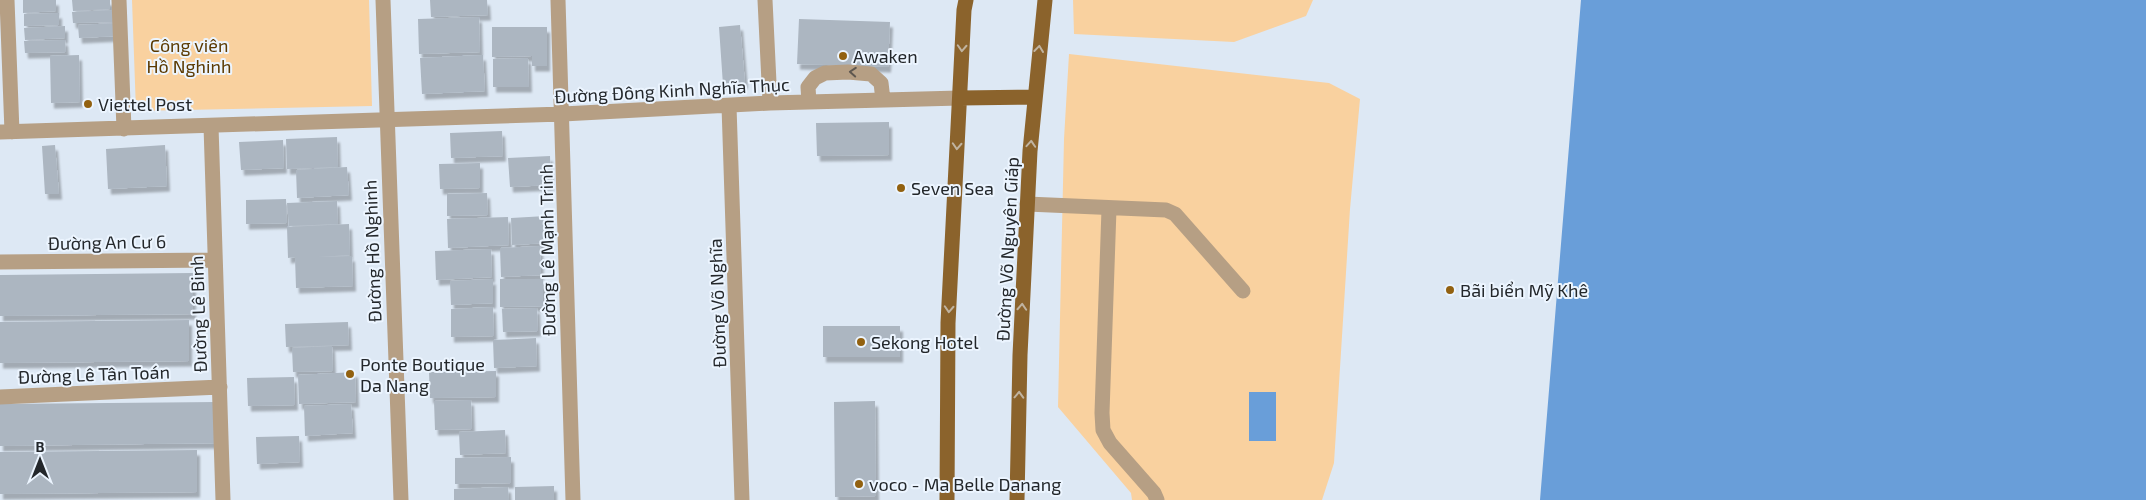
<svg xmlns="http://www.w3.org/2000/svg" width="2146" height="500" font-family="'Exo 2',sans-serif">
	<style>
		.green { fill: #f9d19f }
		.water { fill: #699ed9 }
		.building { fill: #acb6c1; filter: url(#shadow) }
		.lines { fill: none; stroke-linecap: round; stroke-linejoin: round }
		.minor { stroke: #b69f84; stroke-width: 15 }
		.major { stroke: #8b632c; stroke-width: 15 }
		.oneway { stroke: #c0b3a0 }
		.oneway2 { stroke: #5e574f }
		.poi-dot { fill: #926110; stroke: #ecf5ff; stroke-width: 2 }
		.labels { text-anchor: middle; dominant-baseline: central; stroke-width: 4; stroke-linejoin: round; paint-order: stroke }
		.park-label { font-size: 18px; fill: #5b3900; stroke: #ecf5ff }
		.poi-label { font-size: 18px; fill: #23272b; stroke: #ecf5ff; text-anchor: start }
		.street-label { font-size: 18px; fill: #23272b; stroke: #ecf5ff }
	</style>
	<defs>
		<filter id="shadow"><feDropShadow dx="3" dy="5.5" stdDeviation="1" flood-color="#0004"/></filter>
	</defs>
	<rect width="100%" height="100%" fill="#dde8f4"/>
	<path class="green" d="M132,0H369L372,106L136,111Z
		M1073,0H1313L1306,16L1234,42L1074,34Z
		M1069,54L1329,83L1360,99L1350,209L1334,463L1322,500H1132L1131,493L1058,407L1064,139Z"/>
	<path class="water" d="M1581,0H2146V500H1540Z
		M1249,392H1276V441H1249Z"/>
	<path class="building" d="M23,0H56V11L23,13Z
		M72,0H110V9L73,11Z
		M430,0H487L488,15L431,17Z
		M113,10L114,22L73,23L72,12Z
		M59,13V25L24,26V14Z
		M479,17L480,52L419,54L418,19Z
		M799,19L890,22L888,67L797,64Z
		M118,23V36L79,38L78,25Z
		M740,25L745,83L723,85L719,27Z
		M65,26V38L25,40L24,28Z
		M492,27H547V66H532V56L492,57Z
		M65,40L66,52L25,53L24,41Z
		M79,55L80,102L51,103L50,56Z
		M483,55L485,91L422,94L420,58Z
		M528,58L529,87H493V59Z
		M889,122V155L817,156L816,123Z
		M502,131L503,156L451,158L450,133Z
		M337,137L338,167L287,169L286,139Z
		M283,140L284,168L241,170L239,142Z
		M55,145L59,194H45L42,146Z
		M165,145L167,186L108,189L106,149Z
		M550,156L551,185L510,187L508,158Z
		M480,163V188L440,189L439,164Z
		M347,167L349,195L297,198L296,170Z
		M487,193L488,215L447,216V194Z
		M286,199L287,223L246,224V200Z
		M337,201L338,224L289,226L287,203Z
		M546,216L548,243L512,245L511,218Z
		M508,217L509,245L448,248L447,219Z
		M349,224L350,255L318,257L352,256L353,286L296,288L295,257L288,258L287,227Z
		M540,246L541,275L501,277L500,248Z
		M491,249L492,277L436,280L435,251Z
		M193,273V314L0,316V275Z
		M493,279V303L451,305L450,281Z
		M500,279H543V306L500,307Z
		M493,307L494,336L451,337V309Z
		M537,308L538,331L503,332L502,309Z
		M189,320V361L0,363V322Z
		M348,322L349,345L286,347L285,324Z
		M823,326H900V357H823Z
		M536,338L537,366L494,368L493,340Z
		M332,346L333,371L293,372L292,348Z
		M496,371V397L430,398L429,372Z
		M355,372L356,402L299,404L298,375Z
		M294,377L295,405L248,406L247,378Z
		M471,400L472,429L435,430L434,401Z
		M875,401L876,496L835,497L834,402Z
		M217,402V443L0,446V404Z
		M351,404L353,433L305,436L304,406Z
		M505,430L506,453L460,455L459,432Z
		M299,436L300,462L257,464L256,437Z
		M197,450V492L0,494V452Z
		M511,457V483L455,484V458Z
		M554,486V500H515V487Z
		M508,487L509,500H454V489Z"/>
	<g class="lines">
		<path class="minor" d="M7,0L12,132
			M119,0L124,129
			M383,0L401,500
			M558,0L573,500
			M765,0L770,103
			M809,102L808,87L815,78L825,73L848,72L871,74L881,83L883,100
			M729,106L742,500
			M211,126L223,500
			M0,132L563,114L770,103L960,98
			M1027,204L1166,210L1175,214L1243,291
			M1109,209L1102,413L1103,430L1110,443L1154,493L1157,500
			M0,262L214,260
			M0,397L220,387"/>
		<path class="major" d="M960,98L1034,97
			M947,500L948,323L964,10L966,0
			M1017,500L1020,355L1030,151L1045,0"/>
	</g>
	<defs><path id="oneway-chevron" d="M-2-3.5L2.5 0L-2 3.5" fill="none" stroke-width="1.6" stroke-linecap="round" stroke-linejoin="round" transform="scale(1.25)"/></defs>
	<g class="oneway">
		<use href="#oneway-chevron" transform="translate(962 48) rotate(93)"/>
		<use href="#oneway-chevron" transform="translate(1039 49) rotate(-83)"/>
		<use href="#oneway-chevron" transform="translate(1031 144) rotate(-86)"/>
		<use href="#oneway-chevron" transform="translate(957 146) rotate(93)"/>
		<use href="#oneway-chevron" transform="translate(1022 307) rotate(-87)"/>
		<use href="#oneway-chevron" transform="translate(949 309) rotate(93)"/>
		<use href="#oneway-chevron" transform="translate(1019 395) rotate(-88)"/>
	</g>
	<use class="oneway2" href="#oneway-chevron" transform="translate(853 72) rotate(-176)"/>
	<g class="poi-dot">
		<circle cx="843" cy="56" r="5"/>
		<circle cx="88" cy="104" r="5"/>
		<circle cx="901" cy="188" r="5"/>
		<circle cx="1450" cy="290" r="5"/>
		<circle cx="861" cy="342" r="5"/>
		<circle cx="350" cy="374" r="5"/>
		<circle cx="859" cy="484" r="5"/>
	</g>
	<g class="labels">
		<g class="park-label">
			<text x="189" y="45">Công viên<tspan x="189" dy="21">Hồ Nghinh</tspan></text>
		</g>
		<g class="poi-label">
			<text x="853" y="56">Awaken</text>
			<text x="98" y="104">Viettel Post</text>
			<text x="911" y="188">Seven Sea</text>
			<text x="1460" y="290">Bãi biển Mỹ Khê</text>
			<text x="871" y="342">Sekong Hotel</text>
			<text x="360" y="364">Ponte Boutique<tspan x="360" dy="21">Da Nang</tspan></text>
			<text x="869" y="484">voco - Ma Belle Danang</text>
		</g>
		<g class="street-label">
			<text transform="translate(672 90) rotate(-3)">Đường Đông Kinh Nghĩa Thục</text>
			<text transform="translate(107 242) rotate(-1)">Đường An Cư 6</text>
			<text transform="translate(1007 249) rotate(-87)">Đường Võ Nguyên Giáp</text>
			<text transform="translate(547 250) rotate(-91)">Đường Lê Mạnh Trinh</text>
			<text transform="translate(372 251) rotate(-92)">Đường Hồ Nghinh</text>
			<text transform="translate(717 303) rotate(-92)">Đường Võ Nghĩa</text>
			<text transform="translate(198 314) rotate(-92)">Đường Lê Binh</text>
			<text transform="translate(94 374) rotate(-2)">Đường Lê Tân Toán</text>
		</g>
	</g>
	<g transform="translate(40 460)" stroke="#ecf5ff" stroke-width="4" paint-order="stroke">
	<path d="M0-4L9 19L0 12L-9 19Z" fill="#23272b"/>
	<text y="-8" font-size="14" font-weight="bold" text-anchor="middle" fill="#23272b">B</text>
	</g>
</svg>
